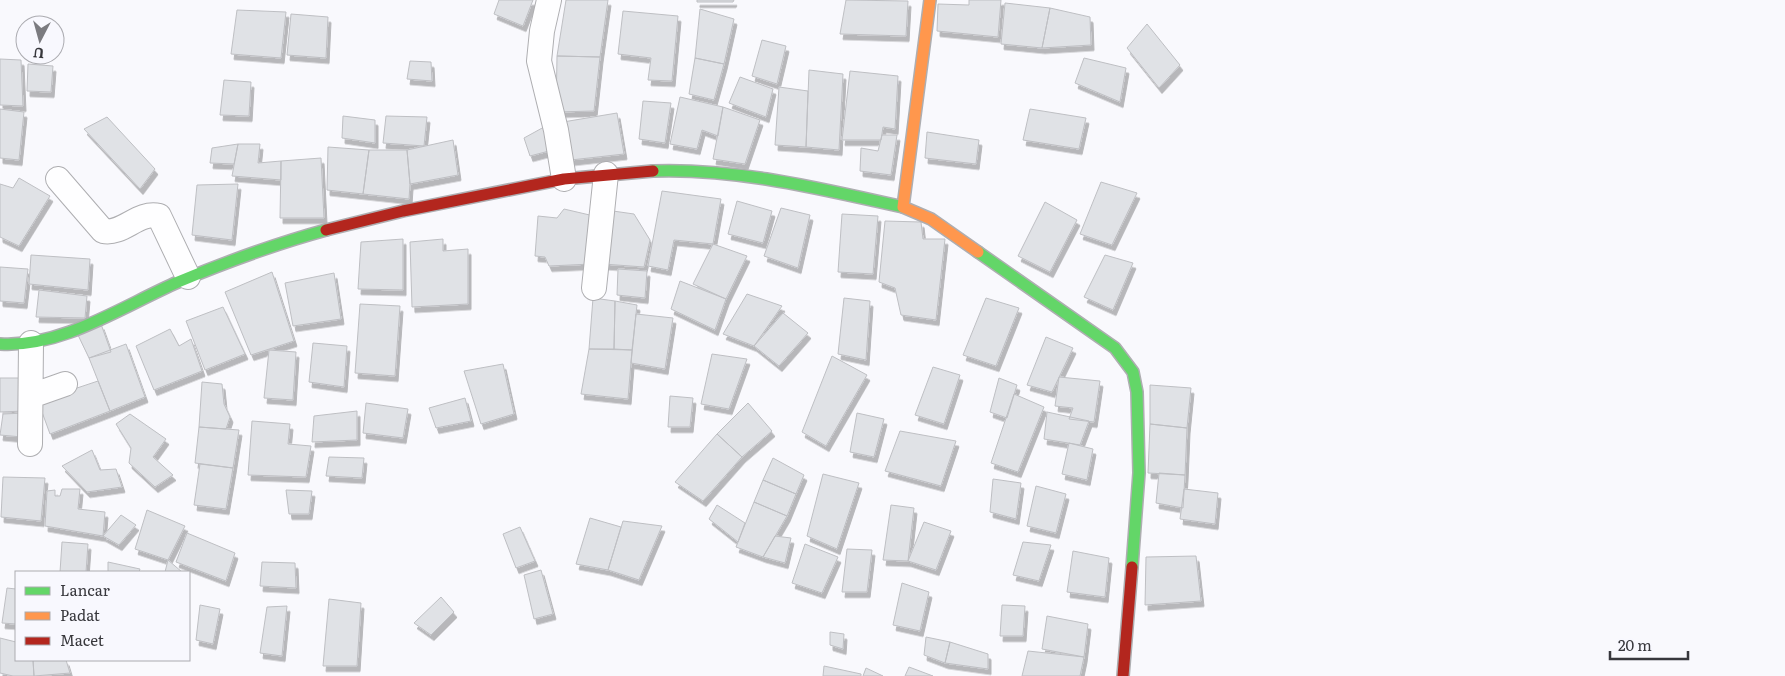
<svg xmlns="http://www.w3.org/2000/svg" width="1785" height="676" font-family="Literata,serif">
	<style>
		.building { fill: #e0e2e6; stroke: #bebfc3; filter: url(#shadow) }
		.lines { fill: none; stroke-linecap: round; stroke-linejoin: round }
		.street-casing { stroke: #aeaeb1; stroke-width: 26 }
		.fast-casing { stroke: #aeaeb1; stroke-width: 14 }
		.slow-casing { stroke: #aeaeb1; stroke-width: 14 }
		.jam-casing { stroke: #aeaeb1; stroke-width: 14 }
		.street { stroke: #fefeff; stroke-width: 24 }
		.fast { stroke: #63d668; stroke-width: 11 }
		.slow { stroke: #ff974d; stroke-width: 11 }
		.jam { stroke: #b3261e; stroke-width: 11 }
	</style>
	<defs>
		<filter id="shadow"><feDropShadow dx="3" dy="5.5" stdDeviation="0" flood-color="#0004"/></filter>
	</defs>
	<rect width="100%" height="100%" fill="#f9f9fd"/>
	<path class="building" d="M499,0H533L523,26L494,14Z
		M566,0H608L600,57L557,56Z
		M697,0H734L733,2H697Z
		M846,0L908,1L906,36L840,34Z
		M969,0H1001L998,37L937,31L938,4L969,5Z
		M1005,3L1050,8L1042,48L1001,44Z
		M1050,8L1090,17L1091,45L1042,48Z
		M700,9L734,19L724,64L695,58Z
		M237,10L286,12L281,58L231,54Z
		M623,11L678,16L672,81L648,80L651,58L618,54Z
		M291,14L328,17L326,58L287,55Z
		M1147,24L1180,65L1159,88L1127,48Z
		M762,40L786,46L777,84L752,76Z
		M557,56L600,57L594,111L556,112Z
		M695,58L724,64L714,100L689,94Z
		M1084,58L1126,68L1120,102L1075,83Z
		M0,59L21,60L23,106L0,105Z
		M410,61L431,62L432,81L407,79Z
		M28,64L53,66L51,92L27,91Z
		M809,70L843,74L839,150L806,147Z
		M850,71L898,76L895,129L883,127L881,140H842Z
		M740,77L773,89L766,117L729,103Z
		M224,80L251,82L249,116L220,115Z
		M779,87L808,91L806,147L775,145Z
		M680,97L723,107L718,136L702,130L697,149L670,144Z
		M643,101L671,103L665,143L639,139Z
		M723,107L760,120L745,164L713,159Z
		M0,109L24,112L19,160L0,158Z
		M1030,109L1086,118L1079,149L1023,140Z
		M617,113L624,154L562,161L557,123Z
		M343,116L375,120V143L342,138Z
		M386,116L427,117L424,146L383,143Z
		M107,117L155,169L140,189L84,129Z
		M544,127L549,151L530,156L524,138Z
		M927,132L979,140L976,164L925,158Z
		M882,135H897L891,175L860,171L861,148L878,151Z
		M453,140L458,175L410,184L407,150Z
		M238,144H260L258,163L281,161V180L232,176Z
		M238,144L234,164L210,163L212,148Z
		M328,147L369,150L363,194L327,190Z
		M369,150H407L410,184L409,199L363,194Z
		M321,158L324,218H280L281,161Z
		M19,178L50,196L19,246L0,237V184L13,188Z
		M1101,182L1137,193L1112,245L1080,234Z
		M238,184L232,240L192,235L197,185Z
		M662,191L721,199L713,244L674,240L668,270L648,266Z
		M737,201L772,211L763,243L728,234Z
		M1045,202L1077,220L1050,272L1018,256Z
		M781,208L810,215L798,268L764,256Z
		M564,209L594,216L592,264L549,266L545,257L535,256L538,216L557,218Z
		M606,210L634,214L650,240L644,267L603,264Z
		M842,214L878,216L873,274L838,272Z
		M885,221L921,222L923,239H945L936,320L901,315L895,288L879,282Z
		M403,239V290L358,289L361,242Z
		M443,239V251L468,249V304L412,307L410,242Z
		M713,244L747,256L726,299L693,284Z
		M31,255L90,259L88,290L29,284Z
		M1105,255L1133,263L1113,310L1084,297Z
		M0,267L28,269L24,303L0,301Z
		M618,269L647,271L645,298L617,295Z
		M272,272L294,341L251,355L225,292Z
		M334,273L341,319L293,326L285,283Z
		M680,281L726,299L715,330L671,309Z
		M39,290L87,296L85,318L36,317Z
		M747,294L782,306L754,346L723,334Z
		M593,298L615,301L614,349H589Z
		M844,298L870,301L866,360L838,354Z
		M986,298L1019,308L996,366L963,355Z
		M615,301L637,305L632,350L614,349Z
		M360,304L400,306L395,376L355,373Z
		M223,307L245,354L205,370L186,321Z
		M783,313L808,333L779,366L754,346Z
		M636,314L673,318L665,369L631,363Z
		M101,324L111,352L89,358L78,335Z
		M170,329L179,346L191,339L202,371L154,390L136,346Z
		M1046,337L1073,348L1052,392L1027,385Z
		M313,343L347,346L344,387L309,382Z
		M126,344L145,397L110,411L89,358Z
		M589,349L632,350L628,399L581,394Z
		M269,350L296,352L293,400L264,398Z
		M712,354L747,359L729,409L701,404Z
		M832,356L867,375L826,446L802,432Z
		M503,364L514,414L481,424L464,371Z
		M933,367L960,375L944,424L915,415Z
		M1059,377L1100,381L1094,422L1069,419L1073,408L1055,406Z
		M0,378H26L25,411L0,412Z
		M999,378L1017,385L1007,418L990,412Z
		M98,381L110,411L50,434L38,401Z
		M202,382L222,384L224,404L230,417L226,429L199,427Z
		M1150,385L1191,388L1187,428L1150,424Z
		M1014,394L1044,407L1018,472L991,463Z
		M670,396L693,398L690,427H668Z
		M465,398L471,421L436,428L429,408Z
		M366,403L408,409L403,438L363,433Z
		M748,403L772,431L742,457L717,434Z
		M357,411V440L312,442L314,416Z
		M1047,412L1089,421L1080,445L1044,439Z
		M25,413L22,437L0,435L3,414Z
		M857,413L884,419L874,457L850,452Z
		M130,414L166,439L153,457L173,475L155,487L129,463L131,448L116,424Z
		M252,421L290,424L288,444L311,446L306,477L248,475Z
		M1150,424L1187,428L1185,475L1148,473Z
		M199,427L239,430L233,468L195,463Z
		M900,431L956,441L941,486L885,471Z
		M717,434L742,457L703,501L675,482Z
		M1069,443L1093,449L1087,480L1062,474Z
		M92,450L100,470L116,469L122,487L87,492L62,466Z
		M329,457L364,458L362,478L326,476Z
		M773,458L804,475L796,494L763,480Z
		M200,464L233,468L226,509L194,505Z
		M1159,473L1185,475L1183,508L1156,503Z
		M823,474L859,483L837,549L807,536Z
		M3,477L45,478L41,521L1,517Z
		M993,479L1021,483L1016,519L990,512Z
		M763,480L796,494L787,516L754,502Z
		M1036,486L1066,494L1056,533L1027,526Z
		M62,489H80L78,509L105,512L103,536L45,526L47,491L55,490V496H60Z
		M1184,489L1218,493L1215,524L1180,519Z
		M286,490L312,491L309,514H289Z
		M754,502L787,516L763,557L736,547Z
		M717,505L745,523L738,542L709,519Z
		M891,505L914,508L908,561L883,560Z
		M147,510L185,526L168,560L135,549Z
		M121,515L136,525L119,545L103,536Z
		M590,518L621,527L608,570L576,564Z
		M623,521L662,526L639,580L608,570Z
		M924,522L951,531L936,570L908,561Z
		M520,527L535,561L516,568L503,534Z
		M187,533L235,553L226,581L176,562Z
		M775,536L791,538L785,563L763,557Z
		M62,542L88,544L86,572H60Z
		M1023,542L1051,545L1039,581L1013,575Z
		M805,544L838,557L822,593L792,583Z
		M847,549L872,550L867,592H842Z
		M1073,551L1109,558L1105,597L1067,592Z
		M1196,556L1201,601L1145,605L1146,557Z
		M168,560L182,572H165Z
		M108,562L140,569L139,572H108Z
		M262,562L295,563L296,588L260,586Z
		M541,570L553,614L534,619L524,575Z
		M902,583L929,592L920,631L893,625Z
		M7,588L16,589V624L2,623Z
		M441,597L454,612L431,635L414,623Z
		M329,599L361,603L357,666H323Z
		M200,605L220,609L213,644L196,640Z
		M1002,605L1025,606L1023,636H1000Z
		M287,606L282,656L260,653L267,607Z
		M1047,616L1088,624L1084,657L1042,649Z
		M830,632L844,634L843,649L830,645Z
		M926,637L950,642L945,663L924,655Z
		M0,638L16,642V660H33L34,676H13L0,673Z
		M950,642L988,654V669L945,663Z
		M1028,651L1084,657L1080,676H1022Z
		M33,660H66L70,673L34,676Z
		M824,666L861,674V676H823Z
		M909,667L933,676H905Z
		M866,668L883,676H863Z"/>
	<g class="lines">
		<defs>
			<path id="street" d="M549,0L542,31L539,61L556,130L564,179
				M58,179L103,231C123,235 138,211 159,216L188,277
				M594,288L606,174
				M31,396L65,384
				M30,444L31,343"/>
			<path id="fast" d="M653,171C738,168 821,189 903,207
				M978,252L1115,348L1133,372L1137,392L1139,473L1132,567
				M0,344C61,348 123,306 178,282C226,262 275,244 326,230"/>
			<path id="slow" d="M930,0L903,207L931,219L978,252"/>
			<path id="jam" d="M326,230L403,211L564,179L653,171
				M1123,676L1132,567"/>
		</defs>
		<use href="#street" class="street-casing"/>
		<use href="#fast" class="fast-casing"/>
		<use href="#slow" class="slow-casing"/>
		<use href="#jam" class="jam-casing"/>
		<use href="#street" class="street"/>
		<use href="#fast" class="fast"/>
		<use href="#slow" class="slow"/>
		<use href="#jam" class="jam"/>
	</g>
	<rect x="15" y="571" width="175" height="90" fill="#f8f8fe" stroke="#ababb0"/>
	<rect x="25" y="587" width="25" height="8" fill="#63d668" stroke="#ababb0"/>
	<text x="60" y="596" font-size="15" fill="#37373c">Lancar</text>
	<rect x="25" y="612" width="25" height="8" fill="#ff974d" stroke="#ababb0"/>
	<text x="60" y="621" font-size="15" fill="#37373c">Padat</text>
	<rect x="25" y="637" width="25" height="8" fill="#b3261e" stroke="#ababb0"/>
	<text x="60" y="646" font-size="15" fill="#37373c">Macet</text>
	<g transform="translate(40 40) rotate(186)"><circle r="24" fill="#f8f8fe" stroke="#ababb0"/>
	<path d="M0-4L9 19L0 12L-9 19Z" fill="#7b7b80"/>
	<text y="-8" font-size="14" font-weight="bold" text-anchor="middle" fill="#37373c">U</text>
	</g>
	<path d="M1610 651v8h78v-8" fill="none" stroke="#37373c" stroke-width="2.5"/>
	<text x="1618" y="651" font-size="15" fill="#37373c" stroke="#f8f8fe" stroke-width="4" paint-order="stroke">20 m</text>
</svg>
